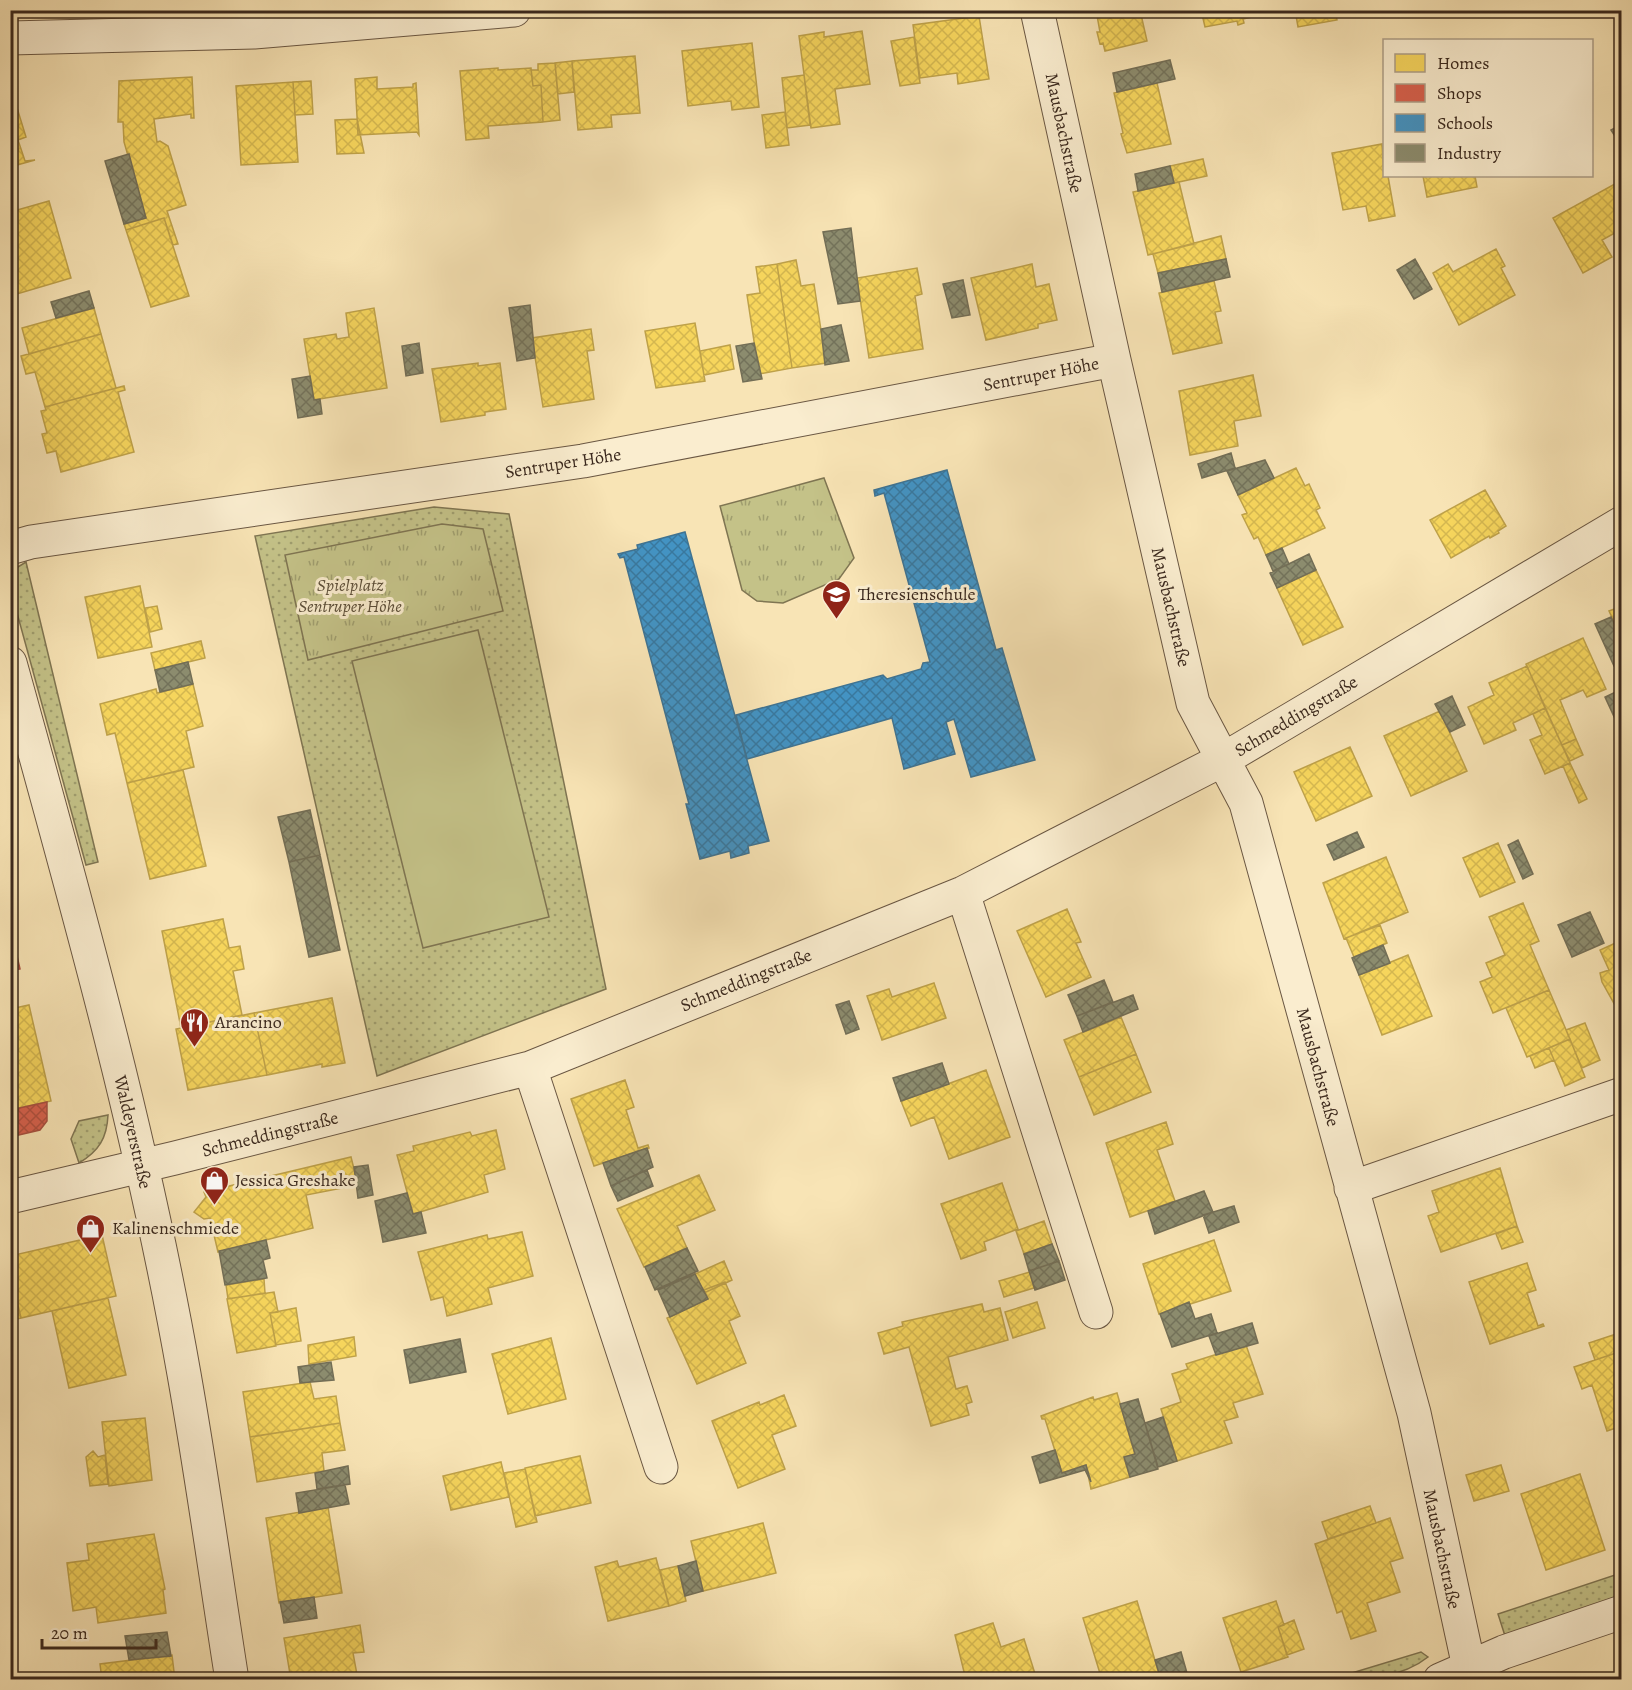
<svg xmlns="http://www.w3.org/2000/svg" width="1632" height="1690" font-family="Alegreya,serif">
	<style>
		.grass { fill: url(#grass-dots); stroke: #7f7552; stroke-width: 1.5 }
		.park { fill: url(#park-tufts); stroke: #7f7552; stroke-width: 1.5 }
		.garden { fill: #c4c288; stroke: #7f7552; stroke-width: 1.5 }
		.homes { fill: url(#homes-cross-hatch); stroke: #bea149; stroke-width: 1.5 }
		.shops { fill: url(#shops-cross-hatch); stroke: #a74f3f; stroke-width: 1.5 }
		.schools { fill: url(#schools-cross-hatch); stroke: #407391; stroke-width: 1.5 }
		.industry { fill: url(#industry-cross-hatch); stroke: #736e56; stroke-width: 1.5 }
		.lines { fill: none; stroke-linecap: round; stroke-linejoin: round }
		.minor-casing { stroke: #6a5743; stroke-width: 35 }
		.minor { stroke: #faedcf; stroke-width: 33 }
		.labels { text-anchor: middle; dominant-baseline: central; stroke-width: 6; stroke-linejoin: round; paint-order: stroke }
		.street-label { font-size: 18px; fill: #3a281d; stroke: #faedcf }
		.park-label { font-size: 18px; font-style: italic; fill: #5c4e38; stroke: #faedcf }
		.poi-label { font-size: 18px; fill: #3a281d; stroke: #faedcf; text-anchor: start }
	</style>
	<defs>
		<pattern id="grass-dots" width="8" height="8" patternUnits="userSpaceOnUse" patternTransform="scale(1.5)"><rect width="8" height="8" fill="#c4c288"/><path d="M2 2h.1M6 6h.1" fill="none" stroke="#a09e6f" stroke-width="1.8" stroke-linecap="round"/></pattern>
		<pattern id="park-tufts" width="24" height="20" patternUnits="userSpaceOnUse" patternTransform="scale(1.5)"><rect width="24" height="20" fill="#c4c288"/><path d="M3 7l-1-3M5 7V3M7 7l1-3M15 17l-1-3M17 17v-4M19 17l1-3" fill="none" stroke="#a09e6f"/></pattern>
		<pattern id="homes-cross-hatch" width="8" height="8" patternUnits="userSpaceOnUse" patternTransform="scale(1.5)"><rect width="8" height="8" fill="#f6d55c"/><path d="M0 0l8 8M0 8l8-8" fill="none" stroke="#d4b750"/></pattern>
		<pattern id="shops-cross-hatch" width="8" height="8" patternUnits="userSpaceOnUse" patternTransform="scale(1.5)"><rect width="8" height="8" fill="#d6604d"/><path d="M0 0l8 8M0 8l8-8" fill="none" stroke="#af4f3f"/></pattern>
		<pattern id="schools-cross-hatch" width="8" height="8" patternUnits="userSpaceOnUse" patternTransform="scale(1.5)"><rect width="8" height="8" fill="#4393c3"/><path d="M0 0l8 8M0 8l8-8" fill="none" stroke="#39789e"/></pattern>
		<pattern id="industry-cross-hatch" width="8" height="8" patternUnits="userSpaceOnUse" patternTransform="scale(1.5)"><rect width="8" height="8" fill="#8c8c6e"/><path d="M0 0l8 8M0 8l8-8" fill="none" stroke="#73725a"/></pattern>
	</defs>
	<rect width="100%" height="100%" fill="#f8e4b5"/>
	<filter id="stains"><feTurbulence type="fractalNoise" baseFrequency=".00333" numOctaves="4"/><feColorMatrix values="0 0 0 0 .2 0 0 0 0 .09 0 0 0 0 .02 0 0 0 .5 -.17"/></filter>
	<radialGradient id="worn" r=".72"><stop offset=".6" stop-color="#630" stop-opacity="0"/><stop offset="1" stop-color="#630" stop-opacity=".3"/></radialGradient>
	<path class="grass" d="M434,507L509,514L606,989L377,1076L255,536Z
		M26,562L98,862L86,865L11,591L13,570Z
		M108,1115C107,1138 99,1151 79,1163L71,1139L79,1121Z
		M1621,1573V1601L1506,1639L1498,1614Z
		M1421,1652L1428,1657C1402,1678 1364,1680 1332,1679Z"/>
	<path class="park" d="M824,478L854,558L839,579L783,603L757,601L742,590L720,506Z
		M442,524L483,529L503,611L308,660L285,555Z"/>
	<path class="garden" d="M478,630L549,917L423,948L352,661Z"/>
	<path class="homes" d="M1096,10H1140L1147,41L1105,51L1103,43L1100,44L1097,32H1100Z
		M1201,10H1260L1261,15L1243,19L1244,23L1238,25L1237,21L1205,27Z
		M1295,10H1335L1337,20L1298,27Z
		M979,16L989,79L958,84L957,73L920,78L913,25Z
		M862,31L870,84L835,89L840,124L811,128L799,36L824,32V37Z
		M914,37L920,83L900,86L891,41Z
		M752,43L759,107L732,110L731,101L688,106L682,51Z
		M635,56L640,113L611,115L612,127L578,130L572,61Z
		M572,61L574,92L558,94L555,63Z
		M555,63L560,120L543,122L541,85L533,86L531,70H538V64Z
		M498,68V70L531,68L533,86L541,85L543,122L488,126L489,138L466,140L460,71Z
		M804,75L810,125L787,128L782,78Z
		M192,77L194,118H191V114L154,119L157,142L160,141L168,146L186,205L167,211L178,244L173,245L164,218L126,230L124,224L146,218L124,142L123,122H118L119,81Z
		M377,77V89L413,87V84L416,83L419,135L417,132L358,135L355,79Z
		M311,81L313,114L295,115L293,82Z
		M293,82L298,162L241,165L236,86Z
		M1157,83L1171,144L1127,153L1121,134L1123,133L1114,93Z
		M10,85L26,137L18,140L25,161L35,160L10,167Z
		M785,112L789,145L766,148L762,115Z
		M357,119L364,153L337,154L335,120Z
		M1382,144L1384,176H1388L1395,216L1369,221L1366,206L1343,210L1332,153Z
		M1203,159L1207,176L1174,183L1170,166Z
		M1423,176H1475L1477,187L1427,197Z
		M1622,180V229L1602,240L1612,257L1583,273L1553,218Z
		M1179,182L1194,244L1148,255L1133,192Z
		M49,201L71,278L10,296V212Z
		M164,218L189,296L151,307L126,230Z
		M1221,236L1226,259L1158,273L1153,254Z
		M1496,249L1505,266L1501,268L1515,295L1459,325L1433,273L1448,264L1453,272Z
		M796,260L801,286L814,284L826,363L792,368L777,264Z
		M777,264L792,368L759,374L747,295L760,293L756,267Z
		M1032,264L1036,287L1049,284L1057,320L1038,324V328L986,340L971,278Z
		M917,268L922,294L915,296L923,349L869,358L857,278Z
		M1214,281L1221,311L1215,312L1222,343L1173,354L1159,293Z
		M94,308L101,334L29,354L22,328Z
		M374,308L387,388L314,400L304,339L336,334L337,339L349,337L346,313Z
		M695,323L705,381L656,388L645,331Z
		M591,329L594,350L587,351L594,399L543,407L532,338Z
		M101,334L116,388L45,407L35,372L26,374L21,356Z
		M730,345L734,369L704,375L700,351Z
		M478,363V366L500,363L506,409L485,412V415L441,422L432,369Z
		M1253,375L1261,416L1234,421L1238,446L1190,455L1179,391Z
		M124,386L125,390L118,392L134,452L61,472L56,451L47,453L42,434L47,433L41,411L46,410L45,407Z
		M1296,468L1305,486L1309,484L1320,508L1316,510L1325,528L1266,555L1258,537L1254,539L1242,515L1247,513L1238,495Z
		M1485,490L1506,526L1498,531L1499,533L1490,538L1489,536L1451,558L1430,520Z
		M1316,570L1343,627L1303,645L1277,588Z
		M140,586L152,647L98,658L85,597Z
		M157,606L162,629L150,632L145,608Z
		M1622,606V640L1609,611Z
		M1583,638L1606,689L1587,697L1583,690L1560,700L1576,739L1562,745L1526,664Z
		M201,641L205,658L155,670L151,653Z
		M1527,666L1545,708L1513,723L1516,730L1484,744L1468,707L1494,695L1489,683Z
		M193,684L203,726L186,731L194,767L127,783L115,733L107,735L100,704L156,689L157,693Z
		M1545,708L1570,763L1545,774L1530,740L1542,735L1533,714Z
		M1440,711L1467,771L1411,796L1384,736Z
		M1576,739L1583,755L1570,761L1562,745Z
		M1350,747L1372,796L1316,821L1294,772Z
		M1570,763L1587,799L1579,803L1563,766Z
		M183,770L206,866L150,879L127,783Z
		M1498,843L1515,882L1480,897L1463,858Z
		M1386,857L1408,912L1344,939L1323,883Z
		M1523,903L1539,941L1530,945L1549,990L1493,1013L1480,982L1492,977L1486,963L1505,955L1489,917Z
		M1067,909L1081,942L1076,943L1091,977L1046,997L1017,931Z
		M223,919L229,948L240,946L244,969L233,971L242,1015L181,1028L162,931Z
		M1380,925L1387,943L1354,957L1346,938Z
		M1622,940V1002L1616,1007L1602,982L1600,973L1609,970L1600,950Z
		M1408,955L1432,1016L1382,1035L1359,975Z
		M934,983L946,1018L882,1040L867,996L889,989L892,997Z
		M1549,990L1570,1039L1527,1057L1506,1008Z
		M332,998L345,1063L322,1067V1064L267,1075L254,1013Z
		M29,1005L51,1101L10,1110V1009Z
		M254,1013L267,1075L188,1090L176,1029Z
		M1121,1017L1136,1054L1079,1077L1064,1040Z
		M1585,1023L1600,1060L1582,1068L1566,1030Z
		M1570,1039L1585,1077L1565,1086L1549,1048Z
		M1549,1048L1554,1060L1535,1068L1530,1056Z
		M1136,1054L1151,1092L1094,1115L1079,1077Z
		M986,1070L1010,1137L949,1159L934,1117L911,1126L901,1101Z
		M625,1080L634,1107L626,1110L638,1148L648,1145L649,1148L594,1166L571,1099Z
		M1166,1122L1173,1144L1157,1150L1175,1201L1130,1217L1106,1143Z
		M496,1130L505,1169L484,1175L488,1192L413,1214L397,1155L414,1151L413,1146L470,1132L472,1136Z
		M351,1157L358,1185L306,1195L313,1228L218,1252L210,1218L204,1219L194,1212L206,1197L204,1192Z
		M1500,1168L1517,1226L1441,1252L1428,1216L1439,1212L1432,1191Z
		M699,1175L715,1210L677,1226L687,1248L644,1267L617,1209Z
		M1002,1183L1018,1229L984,1242L986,1250L961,1259L941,1204Z
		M1044,1221L1052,1244L1024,1254L1016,1231Z
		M1517,1226L1523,1242L1502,1249L1496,1234Z
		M522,1232L533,1276L488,1288L492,1304L447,1316L443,1297L431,1300L418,1252L487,1235L488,1239Z
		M102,1235L116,1296L21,1318L10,1272V1256Z
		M1214,1240L1231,1291L1159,1314L1143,1264Z
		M724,1261L732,1280L704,1293L695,1274Z
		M1527,1263L1536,1290L1527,1293L1538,1326L1543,1324L1544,1326L1490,1344L1469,1282Z
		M10,1272L21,1318L10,1321Z
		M1030,1272L1034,1288L1004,1297L999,1281Z
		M264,1279L265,1293L228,1299L226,1285Z
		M725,1282L740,1316L729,1321L746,1363L697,1384L667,1318L708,1299L704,1290Z
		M274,1292L278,1312L270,1313L276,1346L237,1353L227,1299Z
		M108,1298L126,1375L69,1388L52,1311Z
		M1037,1302L1045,1328L1013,1338L1005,1312Z
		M982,1304L984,1312L1000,1308L1008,1340L948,1357L956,1389L967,1386L972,1402L966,1404L969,1415L931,1426L909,1347L884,1354L878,1333L903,1326L902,1322Z
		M296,1308L301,1341L276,1345L270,1313Z
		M1622,1332V1351L1595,1360L1589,1343Z
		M354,1337L356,1356L309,1364L308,1345Z
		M551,1338L566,1399L508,1414L492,1354Z
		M1246,1345L1263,1394L1233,1403L1238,1417L1224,1421L1232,1443L1177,1461L1161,1409L1181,1402L1172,1374L1188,1369L1186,1364Z
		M1622,1351V1426L1607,1431L1592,1385L1582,1389L1574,1367Z
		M310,1382L314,1399L336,1396L340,1423L250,1437L243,1392Z
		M1117,1393L1135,1454L1124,1457L1130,1477L1091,1489L1086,1465L1062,1473L1045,1419H1042L1041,1416L1093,1397L1094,1400Z
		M784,1395L796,1426L772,1435L785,1469L738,1488L712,1421L759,1402L760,1405Z
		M145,1418L152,1480L109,1486L102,1422Z
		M340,1423L345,1450L322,1453L324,1471L257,1482L250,1437Z
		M93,1451L98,1457L105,1455L108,1484L90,1486L86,1457Z
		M580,1456L591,1503L535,1516L525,1468Z
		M501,1462L509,1497L451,1510L443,1476Z
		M1501,1465L1509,1491L1474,1501L1466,1475Z
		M525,1469L537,1522L516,1527L504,1473Z
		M1580,1474L1605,1550L1546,1570L1521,1494Z
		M1370,1506L1376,1523L1328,1539L1322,1522Z
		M328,1507L342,1593L279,1603L266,1518Z
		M1390,1518L1403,1558L1390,1562L1400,1592L1367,1603L1376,1631L1351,1639L1342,1611L1337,1613L1315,1544Z
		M763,1523L776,1573L703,1591L691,1541Z
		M154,1534L165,1589L163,1590L166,1613L98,1623L96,1607L73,1611L67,1563L89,1560L87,1544Z
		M656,1558L669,1606L608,1621L595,1567L617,1561L619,1567Z
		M678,1566L686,1601L669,1606L660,1570Z
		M1137,1601L1161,1680H1102L1083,1618Z
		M1276,1601L1284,1625L1278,1627L1288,1657L1241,1672L1223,1618Z
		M1294,1620L1304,1649L1287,1655L1278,1627Z
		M993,1623L1001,1647L1024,1639L1037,1680H966L955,1635Z
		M360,1625L364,1652L353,1653L358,1680H291L284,1638Z
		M172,1655L175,1680H102L100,1664Z"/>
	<path class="shops" d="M10,926L20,969L10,971Z
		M47,1102V1121L40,1130L10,1137V1110Z"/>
	<path class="schools" d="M947,470L996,650L1002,648L1035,760L971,777L954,719L946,722L955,754L904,769L892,718L747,759L736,715L883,675L887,679L921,669L923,663L930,662L884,493L875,496L874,490Z
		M685,532L769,841L748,846L749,853L731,858L730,851L700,859L686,804H689L624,557L620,558L618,554L638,549L637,545Z"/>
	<path class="industry" d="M1170,60L1175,79L1117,92L1113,73Z
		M1622,124V147L1611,130Z
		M129,154L146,218L124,224L105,161Z
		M1170,166L1174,183L1138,191L1135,174Z
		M851,228L860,301L838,304L823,232Z
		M1226,259L1230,277L1162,292L1158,273Z
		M1415,259L1432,289L1414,299L1397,270Z
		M963,280L970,315L952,318L943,284Z
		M89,291L94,308L56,318L51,302Z
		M530,305L535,358L517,361L509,308Z
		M841,325L849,361L825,365L821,329Z
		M419,343L423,373L406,376L402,346Z
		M754,343L762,379L743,382L736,346Z
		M310,376L314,400L320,399L322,414L298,418L292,379Z
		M1231,453L1235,468L1202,478L1198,464Z
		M1265,460L1274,478L1238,495L1227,471Z
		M1282,548L1289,564L1273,571L1266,555Z
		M1309,554L1316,570L1277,588L1270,573Z
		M1611,617L1622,640V662L1614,666L1595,624Z
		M188,662L193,684L160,692L155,670Z
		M1622,689V734L1605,697Z
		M1452,696L1465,725L1450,732L1435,704Z
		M310,810L320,855L289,862L278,817Z
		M1357,832L1364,847L1334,860L1327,845Z
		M1518,840L1533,874L1523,879L1508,845Z
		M320,855L340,950L309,957L289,862Z
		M1590,912L1604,943L1572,957L1558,925Z
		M1383,945L1390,963L1359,975L1352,958Z
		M1104,980L1113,1002L1077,1016L1068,995Z
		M1133,995L1138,1009L1083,1032L1077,1016Z
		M849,1001L859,1029L846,1034L836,1005Z
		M942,1063L949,1084L901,1101L893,1078Z
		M647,1148L653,1167L611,1186L603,1163Z
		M368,1165L373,1195L358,1198L354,1167Z
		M647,1170L653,1186L618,1201L611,1186Z
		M1204,1191L1213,1212L1155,1234L1148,1211Z
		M407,1193L413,1214L421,1212L426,1233L383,1242L375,1201Z
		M1234,1206L1239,1222L1209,1233L1203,1215Z
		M266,1240L270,1258L263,1260L267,1278L225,1285L219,1251Z
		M1052,1244L1059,1261L1029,1271L1024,1254Z
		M687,1248L698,1271L655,1290L645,1267Z
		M1059,1261L1065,1280L1035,1290L1029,1271Z
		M695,1274L708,1299L670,1317L658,1290Z
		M1189,1302L1195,1319L1211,1314L1217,1333L1172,1347L1160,1314Z
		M1252,1323L1258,1343L1216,1355L1209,1336Z
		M460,1339L466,1372L410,1383L404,1350Z
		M331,1362L334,1380L300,1383L298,1367Z
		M1138,1399L1158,1469L1130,1477L1124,1457L1135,1454L1120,1404Z
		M1163,1417L1177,1461L1158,1467L1145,1423Z
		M1055,1450L1062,1473L1086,1465L1091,1482L1085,1470L1040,1483L1032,1457Z
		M348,1466L350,1484L317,1489L315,1473Z
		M345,1485L349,1504L299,1513L296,1493Z
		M696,1561L703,1591L685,1596L678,1566Z
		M314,1597L317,1618L284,1623L280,1602Z
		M167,1632L171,1656L129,1660L125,1636Z
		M1181,1652L1187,1673L1161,1680L1155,1660Z"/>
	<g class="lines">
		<defs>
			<path id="minor" d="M1037,10L1114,360L1193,703L1246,803L1414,1413L1469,1667
				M10,38L254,32L514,10
				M10,548L31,542L583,461L1114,360
				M10,663C75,898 142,1134 184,1374C202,1476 216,1578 232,1680
				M963,893L1096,1312
				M530,1068L661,1467
				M1351,1188L1622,1094
				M10,1197L175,1158L530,1068L963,893L1224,759L1622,523
				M1440,1680L1504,1652L1622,1612"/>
		</defs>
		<use href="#minor" class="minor-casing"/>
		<use href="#minor" class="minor"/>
	</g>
	<defs>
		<symbol id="school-pin" viewBox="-11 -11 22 30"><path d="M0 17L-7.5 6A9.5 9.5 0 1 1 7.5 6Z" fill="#8f2418" stroke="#faedcf"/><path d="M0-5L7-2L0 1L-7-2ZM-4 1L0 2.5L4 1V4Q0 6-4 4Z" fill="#fff"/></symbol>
		<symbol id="restaurant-pin" viewBox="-11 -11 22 30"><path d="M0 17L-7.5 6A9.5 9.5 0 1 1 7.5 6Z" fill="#8f2418" stroke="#faedcf"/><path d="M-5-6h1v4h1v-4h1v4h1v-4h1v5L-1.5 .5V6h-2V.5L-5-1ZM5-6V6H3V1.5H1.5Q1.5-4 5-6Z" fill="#fff"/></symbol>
		<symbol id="shop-pin" viewBox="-11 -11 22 30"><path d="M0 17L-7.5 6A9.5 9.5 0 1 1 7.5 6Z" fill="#8f2418" stroke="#faedcf"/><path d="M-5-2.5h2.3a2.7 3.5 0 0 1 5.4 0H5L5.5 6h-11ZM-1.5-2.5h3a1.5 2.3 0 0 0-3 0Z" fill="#fff"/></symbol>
	</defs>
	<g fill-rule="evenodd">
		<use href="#school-pin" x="820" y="578" width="33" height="45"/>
		<use href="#restaurant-pin" x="178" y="1006" width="33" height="45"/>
		<use href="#shop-pin" x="198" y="1164" width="33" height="45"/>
		<use href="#shop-pin" x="74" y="1212" width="33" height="45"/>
	</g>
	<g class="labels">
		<g class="street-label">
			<text transform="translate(1064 133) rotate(78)">Mausbachstraße</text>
			<text transform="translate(1041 374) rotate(-11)">Sentruper Höhe</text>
			<text transform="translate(563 463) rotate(-9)">Sentruper Höhe</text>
			<text transform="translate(1171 607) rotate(77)">Mausbachstraße</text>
			<text transform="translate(1296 716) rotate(-31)">Schmeddingstraße</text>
			<text transform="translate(746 980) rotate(-22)">Schmeddingstraße</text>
			<text transform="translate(1318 1067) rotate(75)">Mausbachstraße</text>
			<text transform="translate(133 1132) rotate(77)">Waldeyerstraße</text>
			<text transform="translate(270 1134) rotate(-14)">Schmeddingstraße</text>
			<text transform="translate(1442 1549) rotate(78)">Mausbachstraße</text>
		</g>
		<g class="park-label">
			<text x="350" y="585">Spielplatz<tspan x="350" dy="21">Sentruper Höhe</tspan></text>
		</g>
		<g class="poi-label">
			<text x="858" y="594">Theresienschule</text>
			<text x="215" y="1022">Arancino</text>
			<text x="235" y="1180">Jessica Greshake</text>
			<text x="112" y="1228">Kalinenschmiede</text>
		</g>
	</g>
	<rect width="1632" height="1690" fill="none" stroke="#f8e4b5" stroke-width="36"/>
	<rect x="12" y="12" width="1608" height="1666" fill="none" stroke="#3a281d" stroke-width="3"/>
	<rect x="18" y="18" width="1596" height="1654" fill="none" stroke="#3a281d" stroke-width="1.5"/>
	<rect x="1383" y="39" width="210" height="138" fill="#faedcf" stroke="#ad9e88" stroke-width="1.5"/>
	<rect x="1395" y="54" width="30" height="18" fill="#f6d55c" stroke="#ad9e88" stroke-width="1.5"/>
	<text x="1437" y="69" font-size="18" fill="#3a281d">Homes</text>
	<rect x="1395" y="84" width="30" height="18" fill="#d6604d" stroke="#ad9e88" stroke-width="1.5"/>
	<text x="1437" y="99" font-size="18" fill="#3a281d">Shops</text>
	<rect x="1395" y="114" width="30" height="18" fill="#4393c3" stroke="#ad9e88" stroke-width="1.5"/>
	<text x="1437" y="129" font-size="18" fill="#3a281d">Schools</text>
	<rect x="1395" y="144" width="30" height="18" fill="#8c8c6e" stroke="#ad9e88" stroke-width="1.5"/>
	<text x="1437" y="159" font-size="18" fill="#3a281d">Industry</text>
	<path d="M42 1639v9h114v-9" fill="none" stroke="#3a281d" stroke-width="3"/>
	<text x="51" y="1639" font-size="18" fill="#3a281d" stroke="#faedcf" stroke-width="4.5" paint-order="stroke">20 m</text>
	<rect width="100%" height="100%" filter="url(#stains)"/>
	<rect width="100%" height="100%" fill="url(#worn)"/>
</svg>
